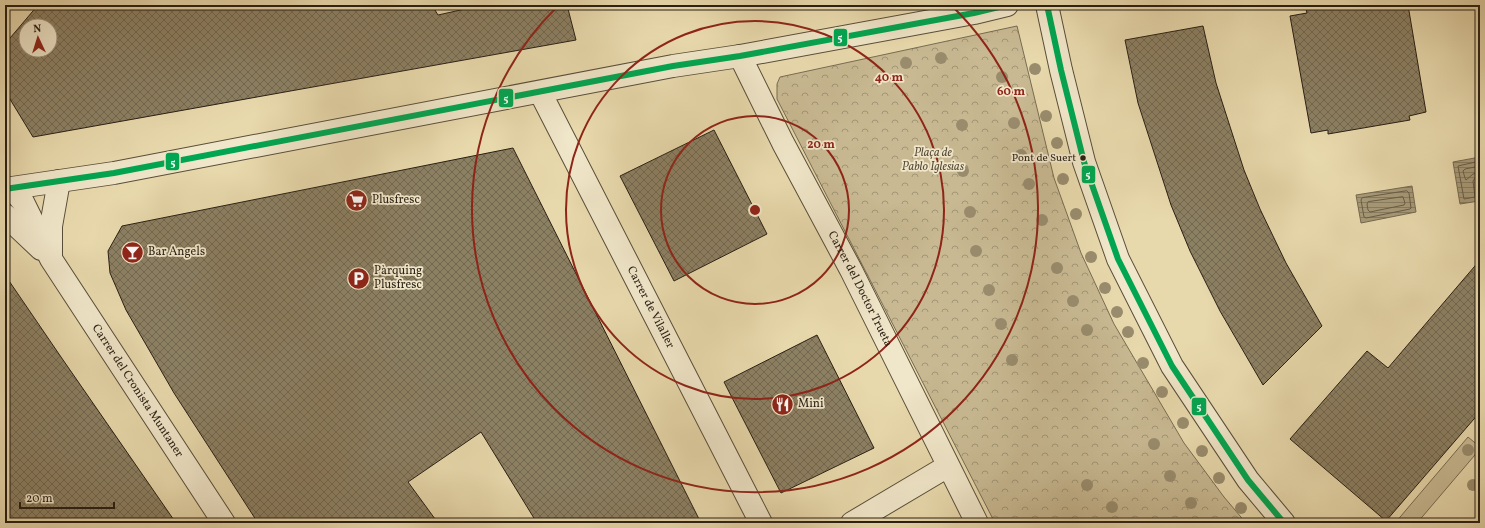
<svg xmlns="http://www.w3.org/2000/svg" width="1485" height="528" font-family="Vollkorn,serif">
	<style>
		.green { fill: #c8b992; stroke: #786c53 }
		.park { fill: url(#park-crowns); stroke: #786c53 }
		.water { fill: url(#water-rules); stroke: #756950 }
		.lines { fill: none; stroke-linecap: round; stroke-linejoin: round }
		.shore { stroke: #685c46; stroke-width: 1 }
		.building { fill: url(#building-cross-hatch); stroke: #291f14; fill-rule: evenodd }
		.pedestrian-casing { stroke: #594e3a; stroke-width: 24 }
		.minor-casing { stroke: #594e3a; stroke-width: 24 }
		.tertiary-casing { stroke: #594e3a; stroke-width: 24 }
		.pedestrian { stroke: #f0e6c9; stroke-width: 22 }
		.minor { stroke: #f0e6c9; stroke-width: 22 }
		.tertiary { stroke: #f0e6c9; stroke-width: 22 }
		.bus-1-casing { stroke: #f0e6c9; stroke-width: 9 }
		.bus-1 { stroke: #00a651; stroke-width: 6 }
		.tree { fill: #998c6d }
		.ring { fill: none; stroke: #8f2418; stroke-width: 2 }
		.bus-dot { fill: #291f14; stroke: #f0e6c9; stroke-width: 1.5 }
		.labels { text-anchor: middle; dominant-baseline: central; stroke-width: 3.5; stroke-linejoin: round; paint-order: stroke }
		.bus-label { font-size: 11px; fill: #291f14; stroke: #f0e6c9; text-anchor: end }
		.park-label { font-size: 12px; font-style: italic; fill: #594d3a; stroke: #f0e6c9 }
		.poi-label { font-size: 12px; fill: #291f14; stroke: #f0e6c9; text-anchor: start }
		.street-label { font-size: 12px; fill: #291f14; stroke: #f0e6c9 }
		.centre { fill: #8f2418; stroke: #f0e6c9; stroke-width: 2 }
		.ring-label { font-size: 12px; text-anchor: middle; font-weight: bold; fill: #8f2418; stroke: #f0e6c9; stroke-width: 3.5; stroke-linejoin: round; paint-order: stroke }
		.line-badge { stroke: #f0e6c9; stroke-width: 1.5 }
		.badge-label { font-size: 11px; text-anchor: middle; font-weight: bold; fill: #fff }
	</style>
	<defs>
		<pattern id="park-crowns" width="20" height="18" patternUnits="userSpaceOnUse"><rect width="20" height="18" fill="#c8b992"/><path d="M2 6a3 3 0 1 1 6 0M12 15a3 3 0 1 1 6 0" fill="none" stroke="#a29676"/></pattern>
		<pattern id="water-rules" width="6" height="5" patternUnits="userSpaceOnUse"><rect width="6" height="5" fill="#a79a78"/><path d="M0 2.5h6" fill="none" stroke="#887d61"/></pattern>
		<pattern id="building-cross-hatch" width="8" height="8" patternUnits="userSpaceOnUse"><rect width="8" height="8" fill="#8c8063"/><path d="M0 0l8 8M0 8l8-8" fill="none" stroke="#726850"/></pattern>
	</defs>
	<rect width="100%" height="100%" fill="#e8d9ac"/>
	<filter id="stains"><feTurbulence type="fractalNoise" baseFrequency=".005" numOctaves="4"/><feColorMatrix values="0 0 0 0 .2 0 0 0 0 .09 0 0 0 0 .02 0 0 0 .5 -.17"/></filter>
	<radialGradient id="worn" r=".72"><stop offset=".6" stop-color="#630" stop-opacity="0"/><stop offset="1" stop-color="#630" stop-opacity=".3"/></radialGradient>
	<path class="green" d="M1468,437L1480,447V449L1417,523H1395Z"/>
	<path class="park" d="M1017,26L1054,178L1081,253L1114,324L1184,443L1224,497L1246,523H995L777,99V84L780,77Z"/>
	<path class="water" d="M1480,157V181L1476,182L1479,201L1460,204L1453,162Z
		M1412,186L1416,212L1361,223L1356,195Z"/>
	<g class="lines">
		<path class="shore" d="M1480,161L1458,166L1464,199L1475,197L1473,181L1475,178H1480
			M1480,166L1465,169L1463,171L1465,178L1466,180L1473,174L1480,173
			M1407,191L1409,193L1411,208L1410,209L1366,218L1364,217L1361,200L1362,198Z
			M1403,197L1405,203L1404,205L1370,212L1368,210L1367,204L1368,202Z"/>
	</g>
	<path class="building" d="M38,5H432L438,15L483,5H567L576,40L33,137L5,91V44ZM26,26H50V50H26Z
		M1327,5H1408L1426,112L1409,116L1410,120L1328,134V130L1311,133L1290,16L1307,13L1306,9Z
		M1203,26L1216,83L1244,170L1260,209L1286,263L1322,326L1263,385L1220,311L1190,251L1171,205L1138,103L1125,40Z
		M714,130L767,234L674,281L620,176Z
		M513,148L701,523H537L481,432L408,482L438,523H258L174,393L126,310L110,273L108,251L122,226Z
		M1480,260V412L1386,521L1290,439L1367,351L1388,368Z
		M5,275L61,357L176,523H5Z
		M817,335L874,448L781,493L724,382Z"/>
	<g class="lines">
		<defs>
			<g id="pedestrian">
				<path id="s1" d="M540,92L761,523"/>
			</g>
			<g id="minor">
				<path d="M1047,5L1061,70L1084,162L1118,259L1172,366L1248,480L1284,523"/>
				<path id="s2" d="M740,56L783,143L851,270L977,523"/>
				<path id="s3" d="M12,188L23,202L51,259L224,523"/>
				<path d="M5,215L41,249"/>
				<path d="M51,255V226L59,181"/>
				<path d="M852,523L948,466"/>
			</g>
			<path id="tertiary" d="M5,189L114,173L673,66L740,56L974,13L1007,5"/>
		</defs>
		<use href="#pedestrian" class="pedestrian-casing"/>
		<use href="#minor" class="minor-casing"/>
		<use href="#tertiary" class="tertiary-casing"/>
		<use href="#pedestrian" class="pedestrian"/>
		<use href="#minor" class="minor"/>
		<use href="#tertiary" class="tertiary"/>
		<defs>
			<path id="bus-1" d="M1047,5L1061,70L1084,162L1118,259L1172,366L1248,480L1284,523
				M5,189L114,173L673,66L740,56L974,13L1007,5"/>
		</defs>
		<use href="#bus-1" class="bus-1-casing"/>
		<use href="#bus-1" class="bus-1"/>
	</g>
	<g class="tree">
		<circle cx="941" cy="58" r="6"/>
		<circle cx="906" cy="63" r="6"/>
		<circle cx="1035" cy="69" r="6"/>
		<circle cx="1002" cy="77" r="6"/>
		<circle cx="1046" cy="116" r="6"/>
		<circle cx="1014" cy="123" r="6"/>
		<circle cx="962" cy="125" r="6"/>
		<circle cx="1057" cy="143" r="6"/>
		<circle cx="1021" cy="155" r="6"/>
		<circle cx="963" cy="171" r="6"/>
		<circle cx="1063" cy="179" r="6"/>
		<circle cx="1029" cy="184" r="6"/>
		<circle cx="970" cy="212" r="6"/>
		<circle cx="1076" cy="214" r="6"/>
		<circle cx="1042" cy="220" r="6"/>
		<circle cx="976" cy="251" r="6"/>
		<circle cx="1091" cy="257" r="6"/>
		<circle cx="1057" cy="268" r="6"/>
		<circle cx="1105" cy="288" r="6"/>
		<circle cx="989" cy="290" r="6"/>
		<circle cx="1073" cy="301" r="6"/>
		<circle cx="1117" cy="312" r="6"/>
		<circle cx="1001" cy="324" r="6"/>
		<circle cx="1087" cy="330" r="6"/>
		<circle cx="1128" cy="332" r="6"/>
		<circle cx="1012" cy="360" r="6"/>
		<circle cx="1143" cy="363" r="6"/>
		<circle cx="1162" cy="392" r="6"/>
		<circle cx="1183" cy="423" r="6"/>
		<circle cx="1154" cy="444" r="6"/>
		<circle cx="1468" cy="450" r="6"/>
		<circle cx="1202" cy="451" r="6"/>
		<circle cx="1170" cy="476" r="6"/>
		<circle cx="1219" cy="478" r="6"/>
		<circle cx="1087" cy="485" r="6"/>
		<circle cx="1473" cy="485" r="6"/>
		<circle cx="1191" cy="503" r="6"/>
		<circle cx="1112" cy="507" r="6"/>
		<circle cx="1241" cy="508" r="6"/>
	</g>
	<g class="ring">
		<circle cx="755" cy="210" r="94"/>
		<circle cx="755" cy="210" r="189"/>
		<path d="M952 6A283 283 0 1 1 558 6"/>
	</g>
	<defs>
		<symbol id="supermarket-disc" viewBox="-11 -11 22 22"><circle r="9.5" fill="#8f2418" stroke="#f0e6c9"/><path d="M-6-5.5h2.5l.6 2H6L4.5 2H-2.5L-4.4-4H-6ZM-1.5 3.2a1.3 1.3 0 1 0 .1 0ZM3 3.2a1.3 1.3 0 1 0 .1 0Z" fill="#fff"/></symbol>
		<symbol id="bar-disc" viewBox="-11 -11 22 22"><circle r="9.5" fill="#8f2418" stroke="#f0e6c9"/><path d="M-6-5H6L.8 .8V4.5H3.5V6h-7V4.5H-.8V.8Z" fill="#fff"/></symbol>
		<symbol id="parking-disc" viewBox="-11 -11 22 22"><circle r="9.5" fill="#8f2418" stroke="#f0e6c9"/><path d="M-3.5-5.5H1a3.5 3.5 0 0 1 0 7H-1V5.5H-3.5ZM-1-3.4V-.6H.8a1.4 1.4 0 0 0 0-2.8Z" fill="#fff"/></symbol>
		<symbol id="restaurant-disc" viewBox="-11 -11 22 22"><circle r="9.5" fill="#8f2418" stroke="#f0e6c9"/><path d="M-5-6h1v4h1v-4h1v4h1v-4h1v5L-1.5 .5V6h-2V.5L-5-1ZM5-6V6H3V1.5H1.5Q1.5-4 5-6Z" fill="#fff"/></symbol>
	</defs>
	<g fill-rule="evenodd">
		<use href="#supermarket-disc" x="344" y="188" width="25" height="25"/>
		<use href="#bar-disc" x="120" y="240" width="25" height="25"/>
		<use href="#parking-disc" x="346" y="266" width="25" height="25"/>
		<use href="#restaurant-disc" x="770" y="392" width="25" height="25"/>
	</g>
	<circle class="bus-dot" cx="1083" cy="158" r="3.5"/>
	<g class="labels">
		<g class="bus-label">
			<text x="1076" y="158">Pont de Suert</text>
		</g>
		<g class="park-label">
			<text x="933" y="153">Plaça de<tspan x="933" dy="14">Pablo Iglesias</tspan></text>
		</g>
		<g class="poi-label">
			<text x="372" y="200">Plusfresc</text>
			<text x="148" y="252">Bar Angels</text>
			<text x="374" y="271">Pàrquing<tspan x="374" dy="14">Plusfresc</tspan></text>
			<text x="798" y="404">Mini</text>
		</g>
		<g class="street-label">
			<text stroke="none"><textPath href="#s2" startOffset="262">Carrer del Doctor Trueta</textPath></text>
			<text stroke="none"><textPath href="#s1" startOffset="242">Carrer de Vilaller</textPath></text>
			<text stroke="none"><textPath href="#s3" startOffset="239">Carrer del Cronista Muntaner</textPath></text>
		</g>
	</g>
	<circle cx="755" cy="210" r="6" class="centre"/>
	<g class="ring-label">
		<text x="889" y="81">40 m</text>
		<text x="1011" y="95">60 m</text>
		<text x="821" y="148">20 m</text>
	</g>
	<g class="line-badge">
		<rect x="833" y="28" width="15" height="19" rx="4" fill="#00a651"/>
		<rect x="498" y="88" width="16" height="20" rx="4" fill="#00a651"/>
		<rect x="165" y="152" width="15" height="19" rx="4" fill="#00a651"/>
		<rect x="1081" y="165" width="15" height="19" rx="4" fill="#00a651"/>
		<rect x="1191" y="397" width="16" height="19" rx="4" fill="#00a651"/>
	</g>
	<g class="badge-label">
		<text x="840" y="41">5</text>
		<text x="506" y="102">5</text>
		<text x="173" y="166">5</text>
		<text x="1088" y="178">5</text>
		<text x="1199" y="410">5</text>
	</g>
	<rect width="1485" height="528" fill="none" stroke="#e8d9ac" stroke-width="20"/>
	<rect x="6" y="6" width="1473" height="516" fill="none" stroke="#291f14" stroke-width="2"/>
	<rect x="10" y="10" width="1465" height="508" fill="none" stroke="#291f14"/>
	<g transform="translate(38 38) rotate(356)"><circle r="19" fill="#f0e6c9" stroke="#a09681"/>
	<path d="M0-3L7 15L0 10L-7 15Z" fill="#8f2418"/>
	<text y="-6" font-size="11" font-weight="bold" text-anchor="middle" fill="#291f14">N</text>
	</g>
	<path d="M20 502v6h94v-6" fill="none" stroke="#291f14" stroke-width="2"/>
	<text x="26" y="502" font-size="12" fill="#291f14" stroke="#f0e6c9" stroke-width="3" paint-order="stroke">20 m</text>
	<rect width="100%" height="100%" filter="url(#stains)"/>
	<rect width="100%" height="100%" fill="url(#worn)"/>
</svg>
